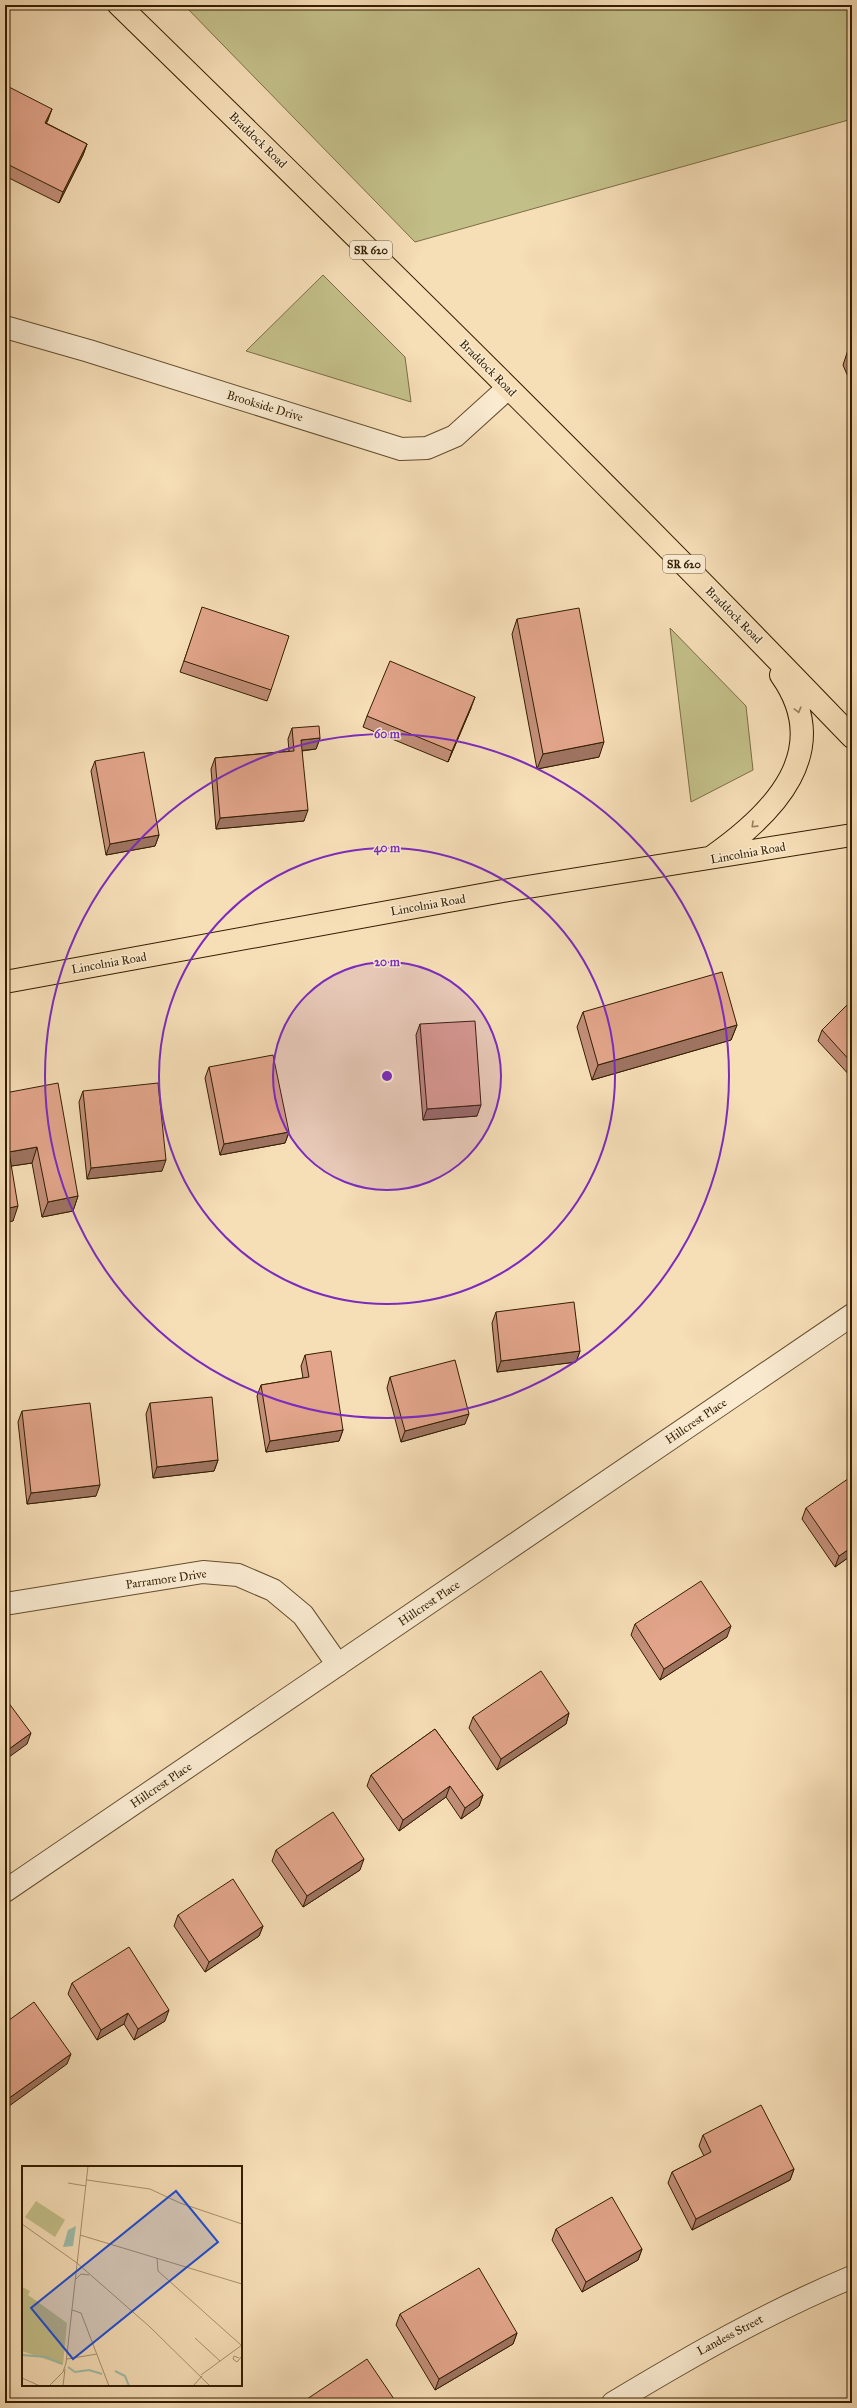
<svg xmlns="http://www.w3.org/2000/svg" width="857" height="2408" font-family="'IM FELL Great Primer',serif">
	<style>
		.green { fill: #c3bf89; stroke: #7c6e44 }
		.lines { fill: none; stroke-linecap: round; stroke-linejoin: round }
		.minor-casing { stroke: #644e2e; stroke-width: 24 }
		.major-casing { stroke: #341e00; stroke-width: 24 }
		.minor { stroke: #f9ead0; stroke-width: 22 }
		.major { stroke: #f6deb7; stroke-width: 22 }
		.wall { fill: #c28e78; stroke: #341e00 }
		.shaded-wall { fill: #9e7461; stroke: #341e00 }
		.building { fill: #e2a58b; stroke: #341e00 }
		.oneway { stroke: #957e5c }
		.ring { fill: none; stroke: #7b2cbf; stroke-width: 2 }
		.labels { text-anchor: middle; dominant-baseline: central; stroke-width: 3; stroke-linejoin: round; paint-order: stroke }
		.shield { fill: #f9ead0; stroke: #6f5b3e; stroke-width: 1 }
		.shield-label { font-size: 11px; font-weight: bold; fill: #341e00 }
		.street-label { font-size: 12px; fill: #341e00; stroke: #f9ead0 }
		.inset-river { fill: none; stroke: #9dbdaa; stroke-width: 2 }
		.inset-road { fill: none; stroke: #a8916e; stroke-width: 1 }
		.view { fill: #1d4ed8; fill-opacity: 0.15; stroke: #1d4ed8; stroke-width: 2 }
		.inset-edge { fill: none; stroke: #341e00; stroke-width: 2 }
		.centre { fill: #7b2cbf; stroke: #f9ead0; stroke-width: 2 }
		.ring-label { font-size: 12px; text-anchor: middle; font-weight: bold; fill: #7b2cbf; stroke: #f9ead0; stroke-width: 3; stroke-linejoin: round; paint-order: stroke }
	</style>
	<rect width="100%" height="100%" fill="#f6deb7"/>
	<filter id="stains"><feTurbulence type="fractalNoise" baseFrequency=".005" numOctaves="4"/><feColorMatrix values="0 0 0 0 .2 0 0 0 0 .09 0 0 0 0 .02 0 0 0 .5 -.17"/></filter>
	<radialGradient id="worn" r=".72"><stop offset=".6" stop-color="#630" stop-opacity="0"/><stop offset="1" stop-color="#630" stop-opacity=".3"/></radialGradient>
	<path class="green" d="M184,5H852V119L415,242Z
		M323,275L405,357L411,402L246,351Z
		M670,628L746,706L753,770L691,802Z"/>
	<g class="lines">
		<defs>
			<path id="minor" d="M5,327L89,351L401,449L427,448L455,436L508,388
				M5,1604L203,1572L238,1575L273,1590L303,1615L338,1665
				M5,1891L852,1315
				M613,2403C691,2356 768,2312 852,2277"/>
			<path id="major" d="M119,5C366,246 613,488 852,737
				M713,856C774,813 835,751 781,675
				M5,982L503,891L852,835"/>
		</defs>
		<use href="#minor" class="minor-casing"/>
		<use href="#major" class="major-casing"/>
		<use href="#minor" class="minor"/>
		<use href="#major" class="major"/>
	</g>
	<path class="wall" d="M5,96L48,120L46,123L87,144L83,155L59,203L5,176Z
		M852,345V386L843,365L849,347Z
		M199,618L271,690L267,701L180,672Z
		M517,619L599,757L537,769L512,634Z
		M471,708L448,762L363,727L367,716Z
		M292,728L320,738L316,749L302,751L304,821L216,829L211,769L215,758L289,751L288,739Z
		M95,761L159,835L155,846L106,855L91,771Z
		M852,1000V1078L818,1041L822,1030Z
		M583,1012L737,1025L731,1040L592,1080L577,1027Z
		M420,1024L477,1116L423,1120L416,1035Z
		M209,1067L289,1132L285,1143L220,1155L205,1078Z
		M83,1091L162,1171L87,1179L79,1102Z
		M5,1093L78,1196L73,1211L42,1217L32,1163L11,1166L13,1221Z
		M496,1312L580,1351L576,1362L497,1372L492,1323Z
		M305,1355L343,1430L339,1441L266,1452L257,1396L261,1385L303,1378L301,1366Z
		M390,1377L465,1424L401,1442L387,1388Z
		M150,1403L218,1460L214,1471L153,1478L146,1414Z
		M22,1411L96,1496L27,1504L18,1422Z
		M806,1508L852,1555L835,1567L802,1519Z
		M635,1624L727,1637L660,1680L631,1635Z
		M569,1713L566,1724L497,1770L469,1728L473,1717Z
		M435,1729L483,1795L479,1806L461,1819L446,1797L399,1831L367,1786L371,1775Z
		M276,1850L360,1870L303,1907L272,1861Z
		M178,1915L263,1926L259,1936L205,1972L174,1926Z
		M72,1983L165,2021L134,2040L124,2024L97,2040L68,1994Z
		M703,2135L794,2169L790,2180L692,2230L668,2183L672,2172L704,2156L699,2146Z
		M556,2229L642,2249L638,2260L582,2292L552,2240Z
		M400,2314L517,2333L513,2344L435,2390L396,2325Z"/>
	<path class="shaded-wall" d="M52,109L48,120L41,134L45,123Z
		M87,144L83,155L59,203L63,192Z
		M475,697L471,708L448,762L452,751Z
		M320,738L316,749L297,751L301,740Z
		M604,742L599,757L537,769L543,754Z
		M308,810L304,821L216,829L220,818Z
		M159,835L155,846L106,855L110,844Z
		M737,1025L731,1040L592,1080L598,1065Z
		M481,1105L477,1116L423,1120L427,1109Z
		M289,1132L285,1143L220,1155L224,1144Z
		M37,1147L32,1163L5,1167L9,1152Z
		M166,1160L162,1171L87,1179L91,1168Z
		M78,1196L73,1211L42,1217L48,1202Z
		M18,1206L13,1221L5,1223V1209Z
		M580,1351L576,1362L497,1372L501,1361Z
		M469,1414L465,1424L401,1442L405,1431Z
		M343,1430L339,1441L266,1452L270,1441Z
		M218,1460L214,1471L153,1478L157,1467Z
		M100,1485L96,1496L27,1504L31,1493Z
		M852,1547V1555L835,1567L839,1556Z
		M731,1626L727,1637L660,1680L664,1669Z
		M569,1713L566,1724L497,1770L501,1759Z
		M31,1733L27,1744L5,1760V1752Z
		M450,1786L446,1797L399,1831L403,1820Z
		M483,1795L479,1806L461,1819L465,1808Z
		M364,1859L360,1870L303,1907L307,1896Z
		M263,1926L259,1936L205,1972L209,1962Z
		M169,2010L165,2021L134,2040L138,2029Z
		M128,2013L124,2024L97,2040L101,2030Z
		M71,2054L67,2064L5,2109V2101Z
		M794,2169L790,2180L692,2230L696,2219Z
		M642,2249L638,2260L582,2292L586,2282Z
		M517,2333L513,2344L435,2390L439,2379Z
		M394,2399L393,2403H388Z"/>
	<path class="building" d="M9,87L52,109L45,123L87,144L63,192L5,163V96Z
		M852,345V352L849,347Z
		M202,607L289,636L271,690L184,661Z
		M579,608L604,742L543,754L517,619Z
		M390,661L475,697L452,751L367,716Z
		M319,726L320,738L301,740L308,810L220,818L215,758L294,751L292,728Z
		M144,752L159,835L110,844L95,761Z
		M722,972L737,1025L598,1065L583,1012Z
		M852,1000V1063L822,1030Z
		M475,1021L481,1105L427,1109L420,1024Z
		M273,1055L289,1132L224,1144L209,1067Z
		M58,1083L78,1196L48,1202L37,1147L9,1152L18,1206L5,1209V1093Z
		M158,1083L166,1160L91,1168L83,1091Z
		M574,1302L580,1351L501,1361L496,1312Z
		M331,1351L343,1430L270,1441L261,1385L309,1377L305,1355Z
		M455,1360L469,1414L405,1431L390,1377Z
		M212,1397L218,1460L157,1467L150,1403Z
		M90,1403L100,1485L31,1493L22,1411Z
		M852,1476V1547L839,1556L806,1508Z
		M701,1581L731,1626L664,1669L635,1624Z
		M541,1671L569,1713L501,1759L473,1717Z
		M5,1698L31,1733L5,1752Z
		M435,1729L483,1795L465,1808L450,1786L403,1820L371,1775Z
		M333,1812L364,1859L307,1896L276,1850Z
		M233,1879L263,1926L209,1962L178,1915Z
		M129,1947L169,2010L138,2029L128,2013L101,2030L72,1983Z
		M34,2002L71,2054L5,2101V2023Z
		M761,2105L794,2169L696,2219L672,2172L711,2152L703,2135Z
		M612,2197L642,2249L586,2282L556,2229Z
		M479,2268L517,2333L439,2379L400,2314Z
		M367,2359L394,2399L388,2403H301Z"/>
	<defs><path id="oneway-chevron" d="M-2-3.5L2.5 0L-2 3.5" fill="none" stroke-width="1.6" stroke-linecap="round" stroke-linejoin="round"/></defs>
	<g class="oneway">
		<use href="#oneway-chevron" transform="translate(798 710) rotate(75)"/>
		<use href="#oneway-chevron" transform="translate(754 825) rotate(136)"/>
	</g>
	<circle cx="387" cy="1076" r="114" fill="#7b2cbf" fill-opacity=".12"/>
	<g class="ring">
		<circle cx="387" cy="1076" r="114"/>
		<circle cx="387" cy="1076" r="228"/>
		<circle cx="387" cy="1076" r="342"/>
	</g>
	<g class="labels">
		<g class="shield">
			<rect x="350" y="241" width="42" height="18" rx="3"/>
			<rect x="663" y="555" width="42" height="18" rx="3"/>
		</g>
		<g class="shield-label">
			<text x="371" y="250">SR 620</text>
			<text x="684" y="564">SR 620</text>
		</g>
		<g class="street-label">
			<text transform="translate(258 140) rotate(44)">Braddock Road</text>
			<text transform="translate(488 368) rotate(45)">Braddock Road</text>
			<text transform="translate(265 406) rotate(17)">Brookside Drive</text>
			<text transform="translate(734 615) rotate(45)">Braddock Road</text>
			<text transform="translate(748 853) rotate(-10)">Lincolnia Road</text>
			<text transform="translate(428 905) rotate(-10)">Lincolnia Road</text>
			<text transform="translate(109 963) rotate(-10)">Lincolnia Road</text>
			<text transform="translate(696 1421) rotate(-34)">Hillcrest Place</text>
			<text transform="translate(166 1579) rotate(-8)">Parramore Drive</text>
			<text transform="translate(429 1603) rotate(-34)">Hillcrest Place</text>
			<text transform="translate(161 1785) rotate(-34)">Hillcrest Place</text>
			<text transform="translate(730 2335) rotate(-28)">Landess Street</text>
		</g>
	</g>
	<g transform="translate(22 2166)">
		<rect width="220" height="220" fill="#f6deb7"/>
		<path d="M14,35L43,54L33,71L3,51ZM0,121L8,125L6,129L45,157L41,199L0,185Z" fill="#c3bf89"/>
		<path d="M54,60L51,80L41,81L46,64Z" fill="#9dbdaa"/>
		<path class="inset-river" d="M0,189L24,191L40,198M46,201L53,206L67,204L80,208M93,205L103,210L107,220"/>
		<path class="inset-road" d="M65,14L128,23L158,37L220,58M46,17L64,20M0,58L55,97L128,161L188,220M58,69L220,118M135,92L136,105L219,179M54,113L59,108L67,109M50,144L59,147L87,220M173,172L198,195M217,192L212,190L211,193L215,196L220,190M45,193L75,188M179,209L220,179M0,212L18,220M27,220L41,206L44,197L66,0M41,220L43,203M171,220L180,210"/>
		<path class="view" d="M154,25L196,76L51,193L9,142Z"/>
		<rect width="220" height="220" class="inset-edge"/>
	</g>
	<circle cx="387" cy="1076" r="6" class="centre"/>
	<g class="ring-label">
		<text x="387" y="738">60 m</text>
		<text x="387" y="852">40 m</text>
		<text x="387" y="966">20 m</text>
	</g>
	<rect width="857" height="2408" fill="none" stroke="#f6deb7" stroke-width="20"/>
	<rect x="6" y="6" width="845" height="2396" fill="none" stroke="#341e00" stroke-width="2"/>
	<rect x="10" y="10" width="837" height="2388" fill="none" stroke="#341e00"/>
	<rect width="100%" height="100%" filter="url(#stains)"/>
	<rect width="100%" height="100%" fill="url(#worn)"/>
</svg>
